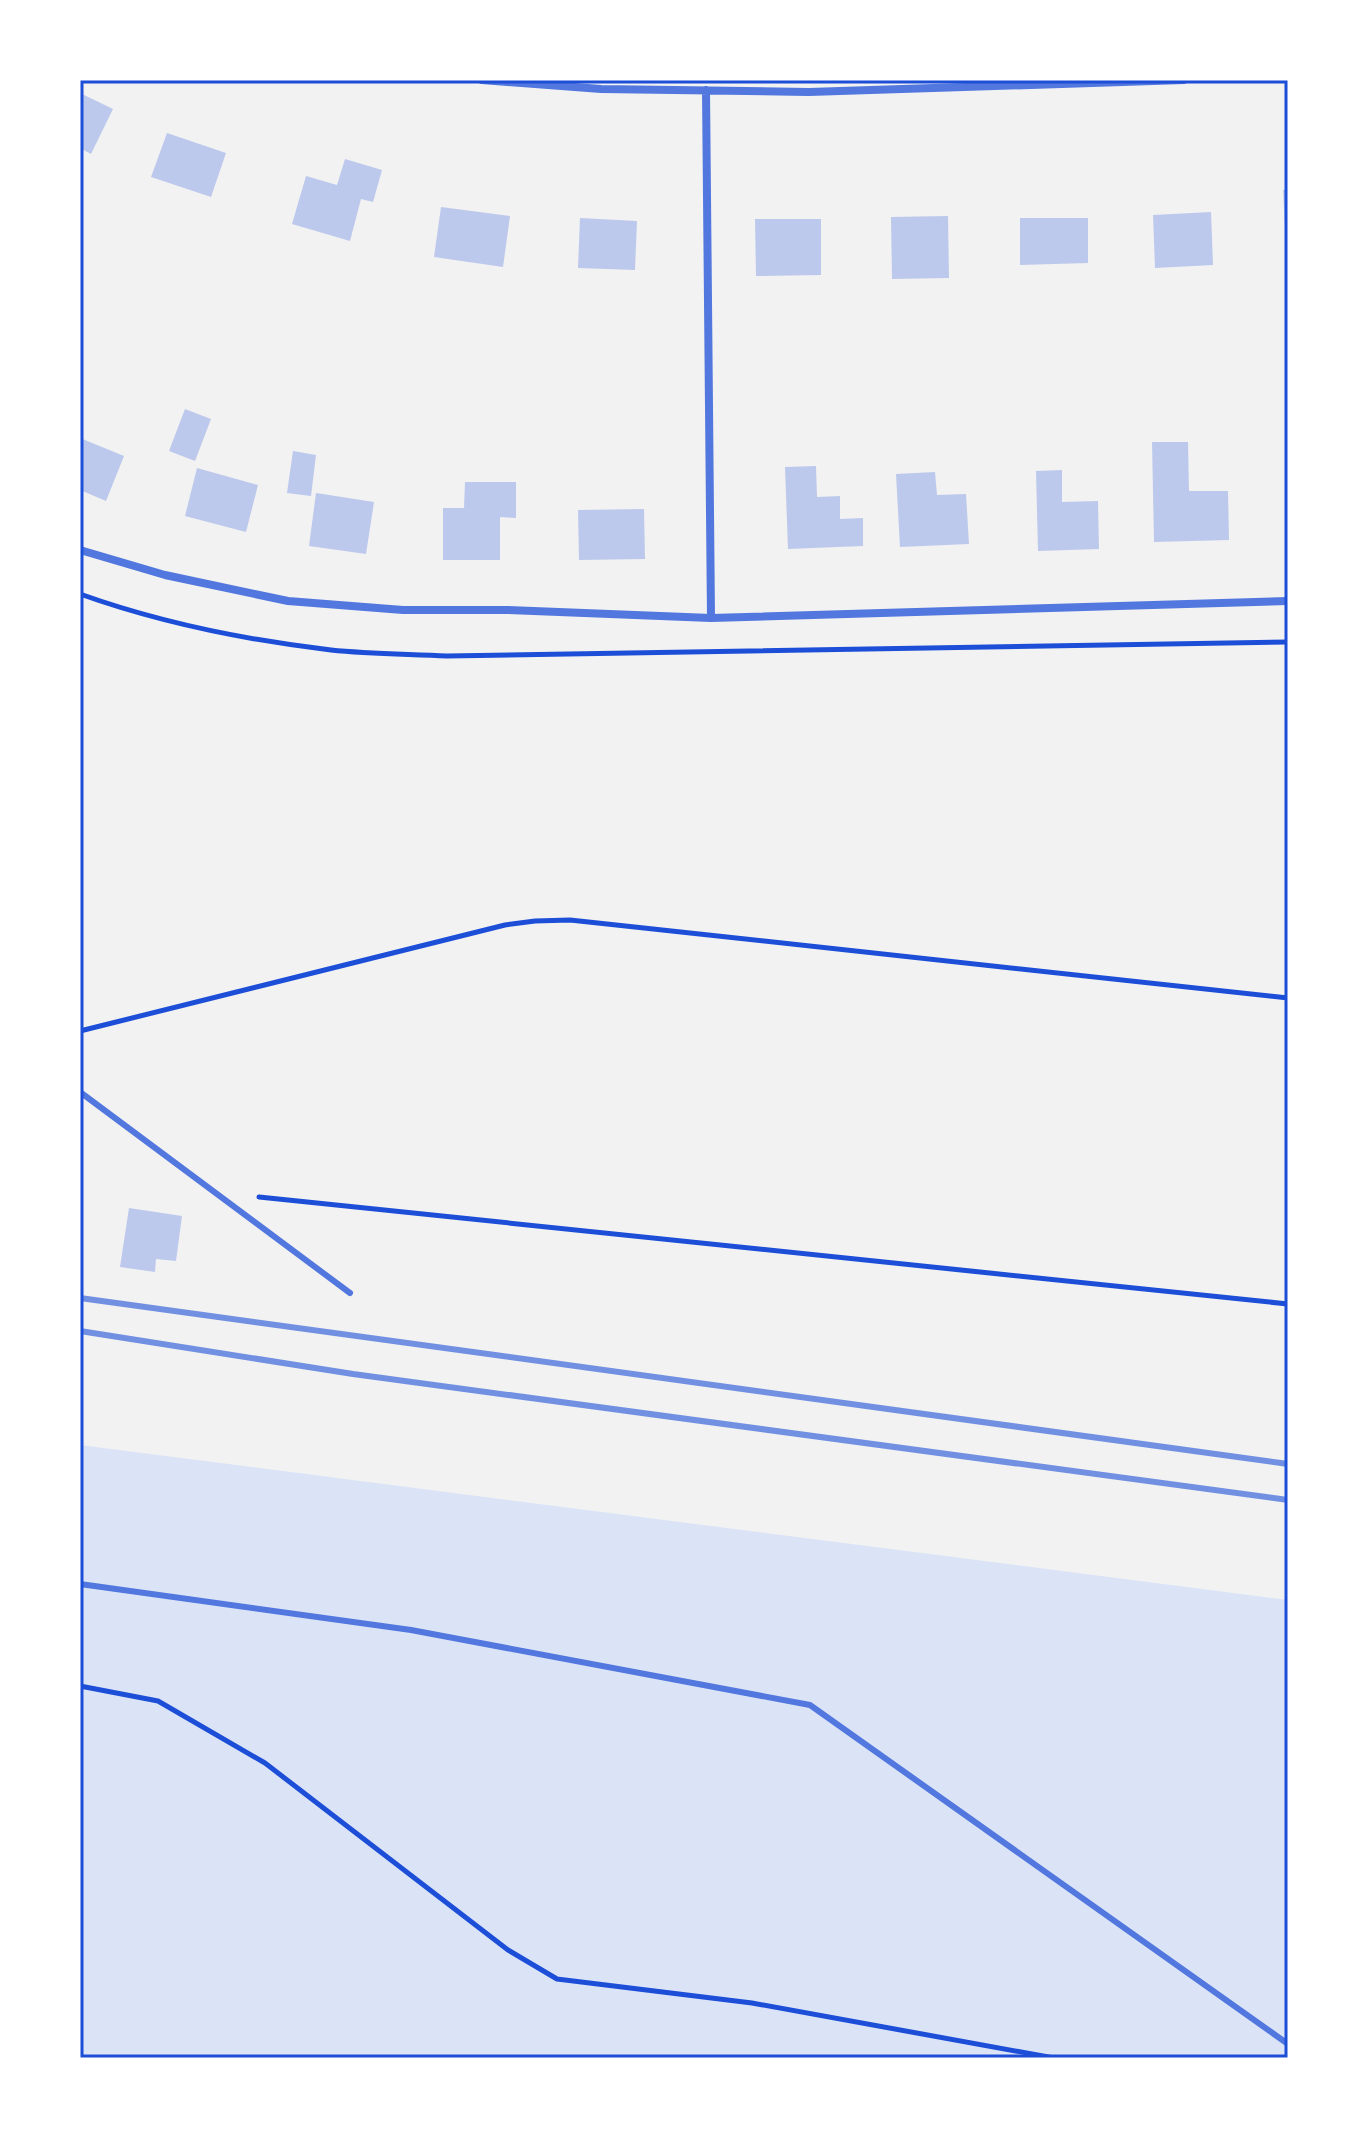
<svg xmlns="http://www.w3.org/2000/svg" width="1368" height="2138" font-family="'DM Sans',sans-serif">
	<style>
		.green { fill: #dbe4f7 }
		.building { fill: #bdc9ec }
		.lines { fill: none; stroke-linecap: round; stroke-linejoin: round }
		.path { stroke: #1d4ed8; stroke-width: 5 }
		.service { stroke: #5277de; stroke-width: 6 }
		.minor { stroke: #5277de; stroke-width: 8 }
		.rail { stroke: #7290e2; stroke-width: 6 }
		.neatline { fill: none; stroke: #1d4ed8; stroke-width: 3 }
	</style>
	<rect width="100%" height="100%" fill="#f2f2f2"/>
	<path class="green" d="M80,1445L1288,1600V2058H80Z"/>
	<path class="building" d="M80,93L113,109L91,154L80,148Z
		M167,133L226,153L211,197L151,177Z
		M345,159L382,170L373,202L361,199L350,241L292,224L306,176L337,185Z
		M1283,190H1288V248H1286Z
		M441,207L510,216L503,267L434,257Z
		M1211,212L1213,265L1155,268L1153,215Z
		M948,216L949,278L892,279L891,217Z
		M580,218L637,221L635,270L578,268Z
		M1020,218H1088V263L1020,265Z
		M755,219H821V275L756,276Z
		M185,409L211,419L195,461L169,451Z
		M80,438L124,456L106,501L80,490Z
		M1152,442H1188L1189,491H1228L1229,540L1154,542Z
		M293,451L316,455L311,496L287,493Z
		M816,466L817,497L840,496V519L863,518V546L788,549L785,467Z
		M197,468L258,485L246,532L185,516Z
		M1062,470V502L1098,501L1099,549L1038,551L1036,471Z
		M935,472L937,495L966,494L969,544L900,547L896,474Z
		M465,482H516V518L500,517V560H443V508H464Z
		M316,493L374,502L366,554L309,546Z
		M644,509L645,559L579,560L578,510Z
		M129,1208L182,1216L176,1261L156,1259L155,1272L120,1267Z"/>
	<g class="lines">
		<path class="path" d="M80,594C161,623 246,640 331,650C369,654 408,654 447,656L1288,642
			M80,1031L505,925L535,921L570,920L1288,998
			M259,1197L1288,1304
			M80,1686L158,1701L265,1763L508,1950L557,1979L752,2003L1054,2058"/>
		<path class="service" d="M80,1092L350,1293
			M80,1584L411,1630L810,1705L1288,2044"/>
		<path class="minor" d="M482,80L601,89L809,92L1184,80
			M706,90L711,618
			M80,550L165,575L288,601L403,610H508L711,618L1288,601"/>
		<path class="rail" d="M80,1298L1288,1464
			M80,1331L353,1374L1288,1500"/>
	</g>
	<rect width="1368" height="2138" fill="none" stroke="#ffffff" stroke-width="164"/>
	<rect x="82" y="82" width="1204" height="1974" class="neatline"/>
</svg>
